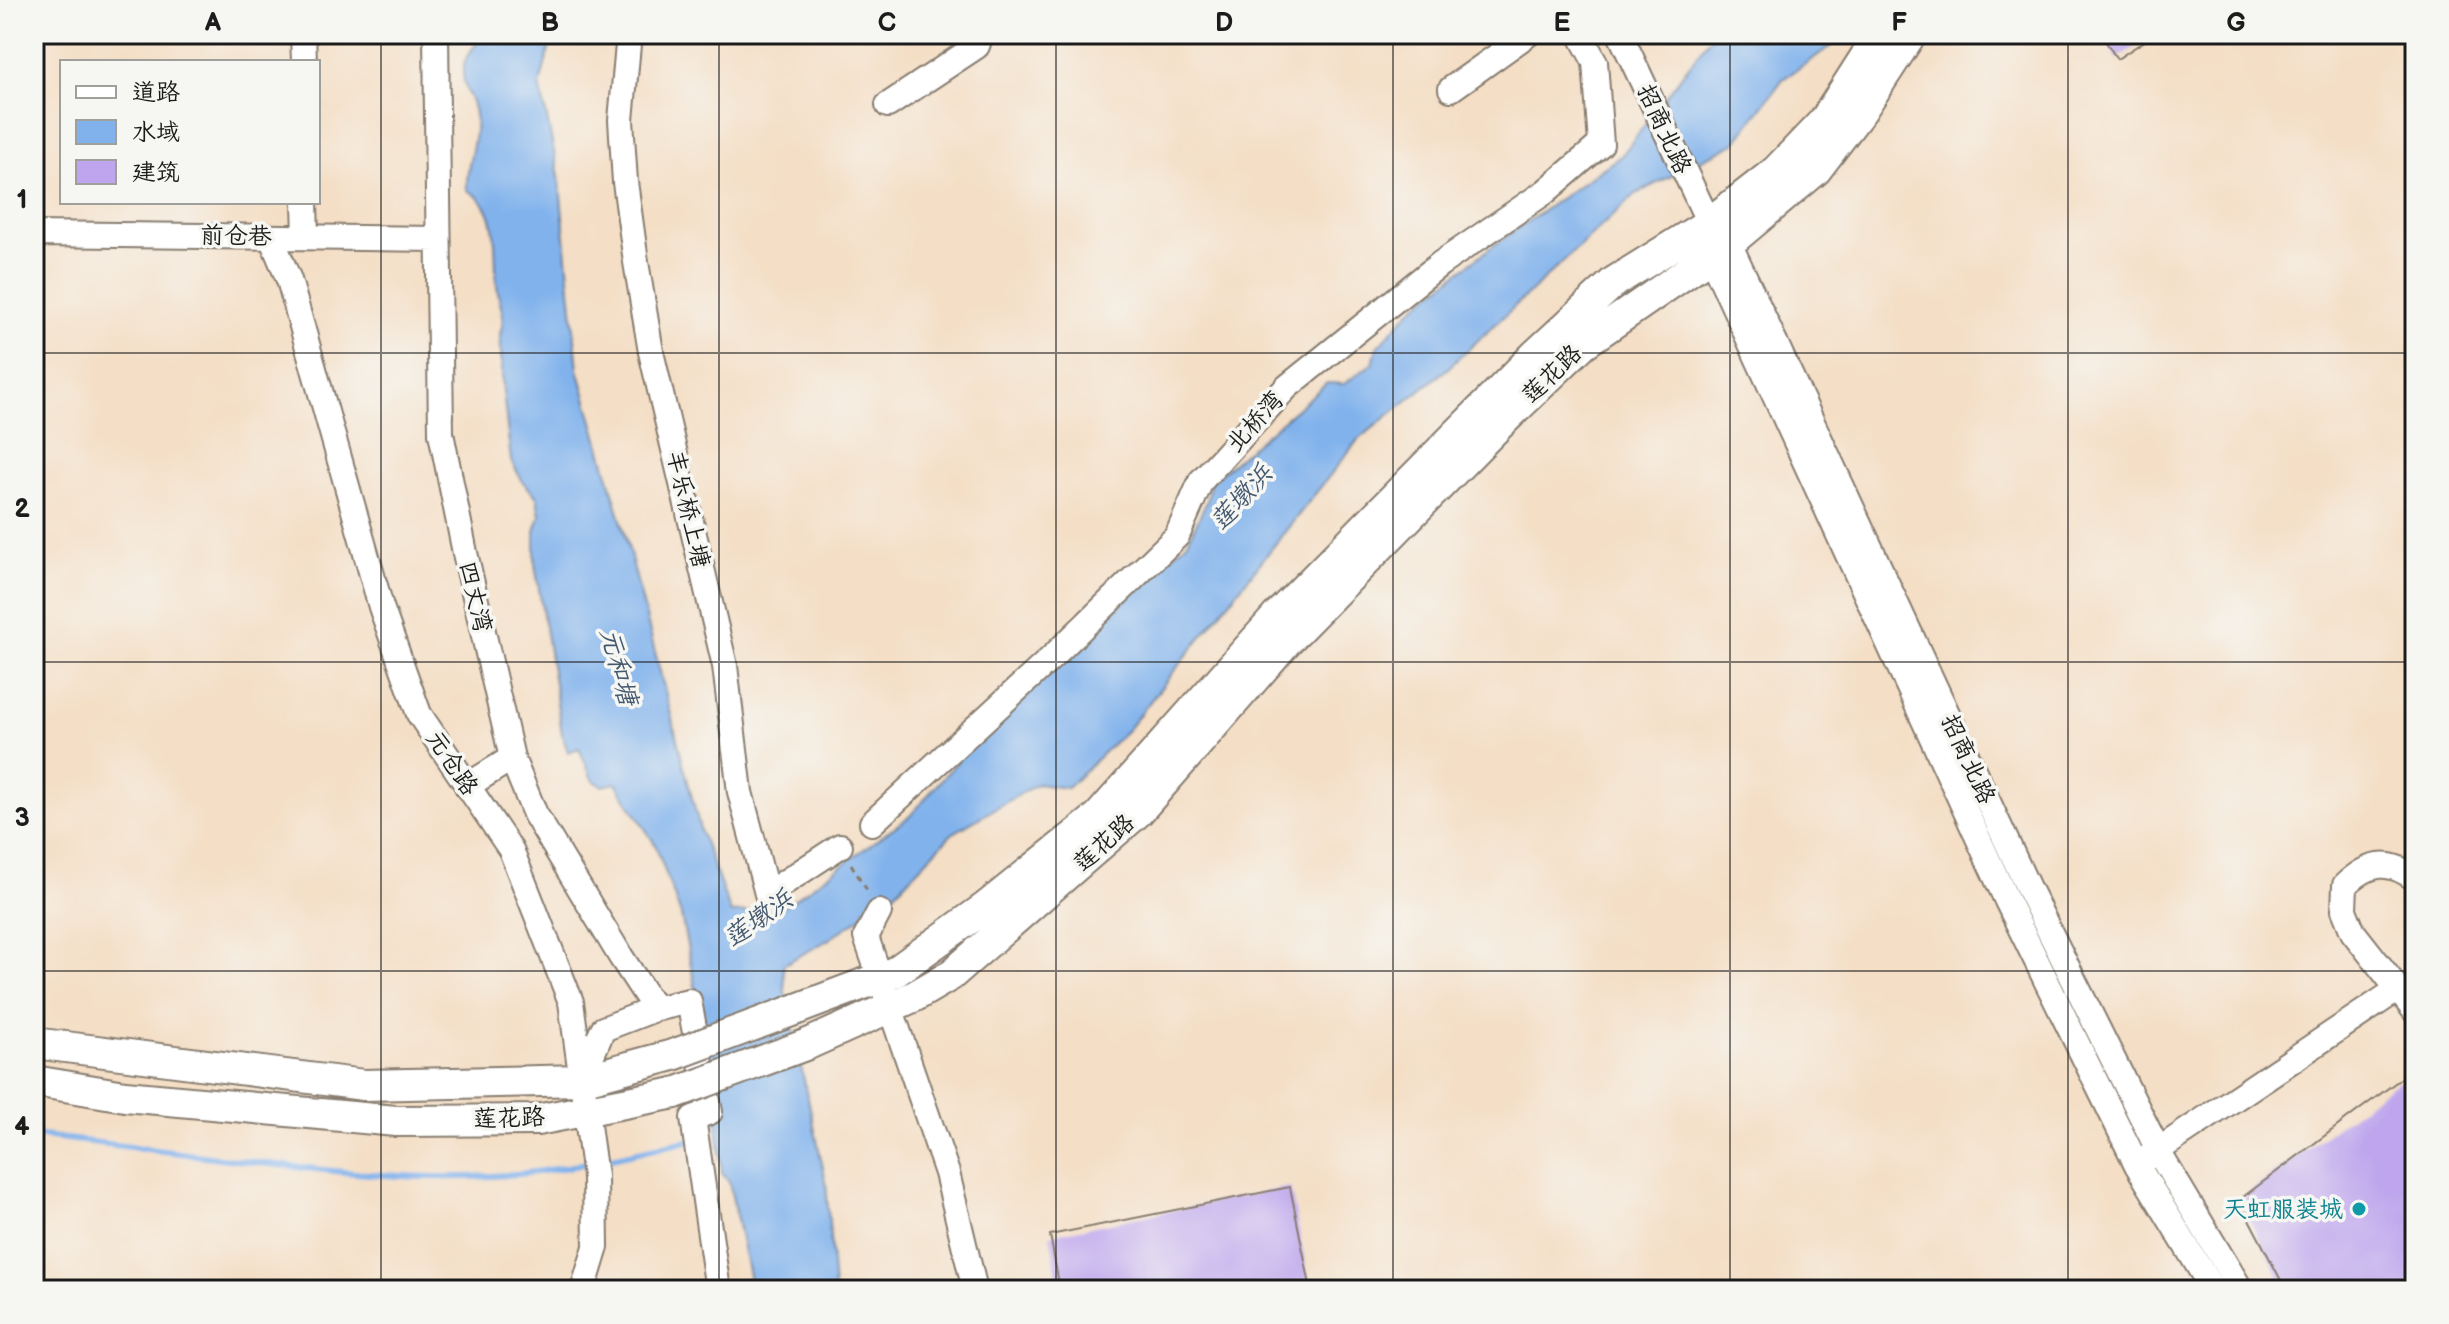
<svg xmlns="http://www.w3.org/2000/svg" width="2449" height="1324" font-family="'Balsamiq Sans','LXGW WenKai TC',sans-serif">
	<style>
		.water { fill: #81b2ec; stroke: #4e6784; stroke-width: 2 }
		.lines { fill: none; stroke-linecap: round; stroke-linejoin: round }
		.stream { stroke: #81b2ec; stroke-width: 6 }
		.building { fill: #bea5ed }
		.minor-casing { stroke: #887d70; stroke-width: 28 }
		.major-casing { stroke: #887d70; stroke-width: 34 }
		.path { stroke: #887d70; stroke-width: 3; stroke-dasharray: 6 6; stroke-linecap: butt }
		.minor { stroke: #fff; stroke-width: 24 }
		.major { stroke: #fff; stroke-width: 30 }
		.major-bridge-casing { stroke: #887d70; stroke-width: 34; stroke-linecap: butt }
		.major-bridge { stroke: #fff; stroke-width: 30 }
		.grid { fill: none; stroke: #1c1c1c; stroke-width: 2; stroke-opacity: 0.55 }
		.culture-dot { fill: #0f9aa8; stroke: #f6f6f2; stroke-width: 3 }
		.labels { text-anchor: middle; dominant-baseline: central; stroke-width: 7; stroke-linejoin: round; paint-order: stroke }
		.street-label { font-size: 24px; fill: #1c1c1c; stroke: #f6f6f2 }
		.culture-label { font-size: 24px; fill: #0d838f; stroke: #f6f6f2; text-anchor: end }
		.water-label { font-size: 26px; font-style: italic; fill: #44586f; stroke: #f6f6f2 }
		.neatline { fill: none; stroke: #1c1c1c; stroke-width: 3 }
		.grid-label { font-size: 26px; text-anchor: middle; font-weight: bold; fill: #1c1c1c }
	</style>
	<rect width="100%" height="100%" fill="#f6f6f2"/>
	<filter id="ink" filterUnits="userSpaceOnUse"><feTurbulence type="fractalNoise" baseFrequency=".0125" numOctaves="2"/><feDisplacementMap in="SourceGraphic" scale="16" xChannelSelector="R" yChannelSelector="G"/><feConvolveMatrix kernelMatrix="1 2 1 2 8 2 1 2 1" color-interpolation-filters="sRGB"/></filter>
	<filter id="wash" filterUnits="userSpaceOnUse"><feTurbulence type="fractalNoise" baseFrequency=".006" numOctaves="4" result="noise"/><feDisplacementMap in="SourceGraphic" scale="32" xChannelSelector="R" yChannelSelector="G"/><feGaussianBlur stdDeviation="1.8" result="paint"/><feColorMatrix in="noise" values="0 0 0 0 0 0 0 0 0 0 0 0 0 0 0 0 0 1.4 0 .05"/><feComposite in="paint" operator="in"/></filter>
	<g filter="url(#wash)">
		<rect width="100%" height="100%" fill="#f4dec5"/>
		<path class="water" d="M484,34H553L540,85L559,176L578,369L625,534L701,833L731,913L778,911L910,816L967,750L1188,541L1207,501L1210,482L1327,383L1344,384L1373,363L1377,347L1414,307L1486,251L1622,155L1713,34H1849L1783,79L1735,143L1636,194L1447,369L1358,440L1128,729L1067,788L1037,784L952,834L892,896L828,940L783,965L785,992L826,1182L834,1290H752L729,1182L722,1173L711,1067L681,915L655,844L616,783L602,786L592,779L579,748L568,752L562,734L535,564V531L540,516L537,497L523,482L511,461L503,392L500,334C507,315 499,305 497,286C493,253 503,207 467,190C465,166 478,141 475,115C473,95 460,88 464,66C465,55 477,44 484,34Z"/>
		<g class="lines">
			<path class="stream" d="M34,1135C107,1144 180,1153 252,1162C363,1175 477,1188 587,1163
				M598,1161L692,1140"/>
		</g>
		<g id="blocks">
			<path class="building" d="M2101,34H2155L2117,59Z
				M2415,1068V1290H2286L2239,1200Z
				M1290,1187L1311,1290H1060L1050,1235Z"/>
		</g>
	</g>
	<g filter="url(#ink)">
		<use href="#blocks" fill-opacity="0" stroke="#887d70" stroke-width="2"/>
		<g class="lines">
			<defs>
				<path id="minor" d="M303,34L304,62
					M436,34L441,433L465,553L512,758L535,814L621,957L655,1009
					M629,34L621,120L625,182L636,262L651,352L725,666L740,792L767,894L840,846
					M1620,34L1709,223L1711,257L2007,901L2137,1165L2213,1290
					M1451,89L1528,34
					M888,105L977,46L981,34
					M305,202L306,237
					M1718,232L1729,243L2029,890L2162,1158L2241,1290
					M34,234L438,239
					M271,237L289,280L381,607L419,714L511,850L571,1002L595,1176L596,1247L583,1290
					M467,786L512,758
					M872,823L1049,660L1177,536L1201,481L1287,387L1440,264L1545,192L1601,144L1595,62L1580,34
					M2415,879C2389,858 2368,863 2345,885L2344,910L2353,932L2415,1011
					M879,912L866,937L947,1173L975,1290
					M582,1078L603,1029L655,1009L689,1001L710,1112L693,1118L718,1290
					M2145,1159L2398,989"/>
				<path id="major" d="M797,1009L895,972L986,907L1098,817L1277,616L1535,355L1614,282L1709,223L1776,171L1825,120L1880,34
					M34,1043L364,1085L581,1080L673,1055
					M808,1044L915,996L951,975L1138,812L1287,641L1500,424L1583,344L1729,243L1816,170L1861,111L1911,34
					M34,1081L125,1096L396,1121L537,1120L675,1093"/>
			</defs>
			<use href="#minor" class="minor-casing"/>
			<use href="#major" class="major-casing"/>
			<path class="path" d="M851,864L870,895"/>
			<use href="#minor" class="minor"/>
			<use href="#major" class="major"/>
			<defs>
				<path id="major-bridge" d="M673,1055L797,1009
					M675,1093L808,1044"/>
			</defs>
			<use href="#major-bridge" class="major-bridge-casing"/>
			<use href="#major-bridge" class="major-bridge"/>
		</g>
	</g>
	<path class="grid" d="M381,34V1290M719,34V1290M1056,34V1290M1393,34V1290M1730,34V1290M2068,34V1290M34,353H2415M34,662H2415M34,971H2415"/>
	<circle class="culture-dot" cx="2359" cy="1209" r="8"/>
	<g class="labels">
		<g class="street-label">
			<text transform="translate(1664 129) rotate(65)">招商北路</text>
			<text transform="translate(236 236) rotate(1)">前仓巷</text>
			<text transform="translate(1552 374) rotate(-44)">莲花路</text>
			<text transform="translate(1255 422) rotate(-48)">北桥湾</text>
			<text transform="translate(688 509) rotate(77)">丰乐桥上塘</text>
			<text transform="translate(475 597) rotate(77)">四丈湾</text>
			<text transform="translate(1968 759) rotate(65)">招商北路</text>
			<text transform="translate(452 763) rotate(56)">元仓路</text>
			<text transform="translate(1104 843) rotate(-42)">莲花路</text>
			<text transform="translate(509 1118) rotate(-2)">莲花路</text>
		</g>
		<g class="culture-label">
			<text x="2343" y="1209">天虹服装城</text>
		</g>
		<g class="water-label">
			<text transform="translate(1242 498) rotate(-48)">莲墩浜</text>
			<text transform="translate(618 667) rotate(75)">元和塘</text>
			<text transform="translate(759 919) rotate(-36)">莲墩浜</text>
		</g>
	</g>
	<rect width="2449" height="1324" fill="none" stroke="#f6f6f2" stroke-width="88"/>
	<rect x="60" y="60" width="260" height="144" fill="#f6f6f2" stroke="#9f9f9c" stroke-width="2"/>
	<rect x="76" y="86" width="40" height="12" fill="#ffffff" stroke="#9f9f9c" stroke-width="2"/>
	<text x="132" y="100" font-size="24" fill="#1c1c1c">道路</text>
	<rect x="76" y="120" width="40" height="24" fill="#81b2ec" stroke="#9f9f9c" stroke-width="2"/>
	<text x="132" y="140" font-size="24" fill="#1c1c1c">水域</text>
	<rect x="76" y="160" width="40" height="24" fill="#bea5ed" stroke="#9f9f9c" stroke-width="2"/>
	<text x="132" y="180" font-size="24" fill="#1c1c1c">建筑</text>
	<rect x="44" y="44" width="2361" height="1236" class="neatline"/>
	<g class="grid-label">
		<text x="213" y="31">A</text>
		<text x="550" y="31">B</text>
		<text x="887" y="31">C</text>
		<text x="1224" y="31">D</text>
		<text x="1562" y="31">E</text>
		<text x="1899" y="31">F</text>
		<text x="2236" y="31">G</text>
		<text x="22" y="208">1</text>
		<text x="22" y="517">2</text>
		<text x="22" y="826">3</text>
		<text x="22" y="1135">4</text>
	</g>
</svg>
